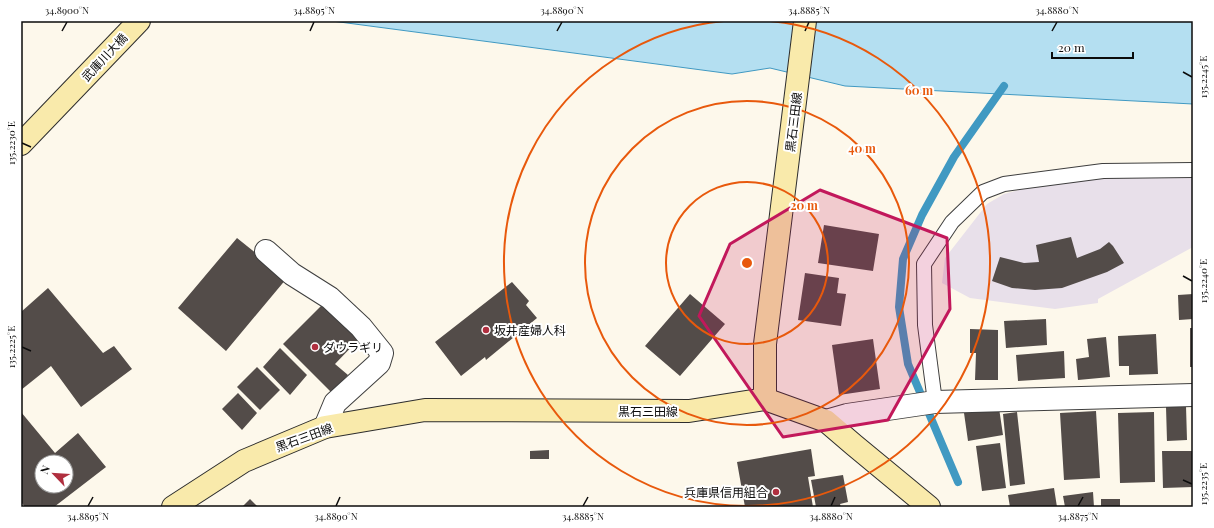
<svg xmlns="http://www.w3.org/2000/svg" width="1214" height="528" font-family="'Playfair Display','Noto Sans JP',serif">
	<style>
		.industrial { fill: #e8e0ea }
		.water { fill: #b4dff1; stroke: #4099c2 }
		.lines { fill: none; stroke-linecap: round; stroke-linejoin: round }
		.stream { stroke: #4099c2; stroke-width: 8 }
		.building { fill: #534c49; fill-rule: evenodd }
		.lane-casing { stroke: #3e3e3e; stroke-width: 16 }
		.street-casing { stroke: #3e3e3e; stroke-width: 24 }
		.secondary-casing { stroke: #2d2d2d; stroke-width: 24 }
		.lane { stroke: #fff; stroke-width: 14 }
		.street { stroke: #fff; stroke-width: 22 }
		.secondary { stroke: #f9eaab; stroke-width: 22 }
		.marked { fill: #c2185b; fill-opacity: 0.2; stroke: #c2185b; stroke-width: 3; stroke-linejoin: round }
		.ticks { fill: none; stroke: #0b0b0b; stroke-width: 1.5 }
		.ring { fill: none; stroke: #e8590c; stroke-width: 2 }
		.poi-dot { fill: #b02f3f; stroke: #fff; stroke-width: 1.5 }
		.labels { text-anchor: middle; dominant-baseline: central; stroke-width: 4; stroke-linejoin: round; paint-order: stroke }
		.street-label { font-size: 12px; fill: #0b0b0b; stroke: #fff }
		.poi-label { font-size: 12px; fill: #0b0b0b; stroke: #fff; text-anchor: start }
		.centre { fill: #e8590c; stroke: #fff; stroke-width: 2 }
		.ring-label { font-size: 12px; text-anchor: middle; font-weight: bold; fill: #e8590c; stroke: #fff; stroke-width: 4; stroke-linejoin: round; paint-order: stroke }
		.neatline { fill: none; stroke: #0b0b0b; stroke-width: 1.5 }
		.ticks-label { font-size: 10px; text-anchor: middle; fill: #0b0b0b }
	</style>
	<rect width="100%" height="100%" fill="#fdf8eb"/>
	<path class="industrial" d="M1066,177H1193V247L1098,299V303L1055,309L970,298L942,283L945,258L987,204L1004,194Z"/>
	<path class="water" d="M332,21H1193V104L845,86L770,68L732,74Z"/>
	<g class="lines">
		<path class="stream" d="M958,482L908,364L899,307L903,259L922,215L954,157L1004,86"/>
	</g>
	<path class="building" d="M824,225L879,234L873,271L818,263Z
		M1071,237L1077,258L1100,249L1109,242L1113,246L1124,263L1107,272L1062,288L1035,290L1012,288L992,281L1000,257L1024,263L1039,262L1036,245Z
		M237,238L287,278L226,351L178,308Z
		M805,273L839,278L837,293L846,294L841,326L798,320Z
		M512,282L529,301L526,305L537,318L486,360L485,357L461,376L435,342Z
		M48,288L103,353L114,346L132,369L81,407L51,366L21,390V312Z
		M690,294L725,324L680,376L645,346Z
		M1193,294V319L1179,320L1178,295Z
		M325,302L360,338L335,364L348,375L332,393L283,344Z
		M1046,319L1047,345L1006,348L1004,321Z
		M1190,328H1193V367H1190Z
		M970,329L998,330V380H975L976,353H970Z
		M1156,334L1158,374L1129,375V366H1119L1118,336Z
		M1106,337L1110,377L1078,380L1076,359L1089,357L1087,339Z
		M873,339L880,389L839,395L832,345Z
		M280,348L307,375L290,395L263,367Z
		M1064,351L1065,378L1018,381L1016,355Z
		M257,367L280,390L260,410L237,387Z
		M238,393L257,413L242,430L222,409Z
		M1186,406L1187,440L1167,441L1166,407Z
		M999,408L1003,435L968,441L964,413Z
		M1096,411L1100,478L1064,480L1060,413Z
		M21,412L55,453L78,433L106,467L54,507H25L21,502ZM42,462H66V486H42Z
		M1017,412L1025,484L1010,486L1003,414Z
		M1154,412L1155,482L1120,483L1118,413Z
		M1000,443L1006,488L982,491L976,446Z
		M811,449L815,476L808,477L813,507H745L737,462Z
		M549,450V459H530V451Z
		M1162,451H1193V487L1163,488Z
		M843,475L848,502L840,504L841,507H816L811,480Z
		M1054,488L1057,507H1010L1008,495Z
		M1093,492L1094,507H1065L1063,496Z
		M250,499L258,507H242Z
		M1101,499H1120V507H1101Z"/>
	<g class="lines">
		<defs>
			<path id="lane" d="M935,402L925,325L924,264L952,222L983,192L1004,184L1103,171L1193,170"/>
			<path id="street" d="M266,251L292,274L330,298L361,327L382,353L379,363L335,403L325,427
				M826,421L847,415L935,402L1193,395"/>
			<path id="secondary" d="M21,144L139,21
				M765,399V344L805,21
				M173,507L244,461L325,427L425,410L689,411L765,399L826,421L854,445L929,507"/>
		</defs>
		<use href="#lane" class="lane-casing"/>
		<use href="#street" class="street-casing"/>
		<use href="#secondary" class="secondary-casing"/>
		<use href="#lane" class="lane"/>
		<use href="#street" class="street"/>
		<use href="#secondary" class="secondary"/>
	</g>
	<path class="marked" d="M820,190L947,238L950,309L888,420L783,437L699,316L730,244Z"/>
	<path class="ticks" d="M62,31L67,22M310,31L314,22M557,31L562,22M805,31L809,22M1052,31L1057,22M1183,72L1192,77M22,143L31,147M1183,276L1192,281M22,347L31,351M1183,480L1192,484M88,506L93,497M336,506L340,497M583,506L588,497M831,506L835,497M1078,506L1083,497"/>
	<g class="ring">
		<circle cx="747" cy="263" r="81"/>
		<circle cx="747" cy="263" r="162"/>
		<path d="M770 21A243 243 0 1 1 724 21"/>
	</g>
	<g class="poi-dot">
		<circle cx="486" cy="330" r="4"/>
		<circle cx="315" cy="347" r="4"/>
		<circle cx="776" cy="492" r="4"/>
	</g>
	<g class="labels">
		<g class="street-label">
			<text transform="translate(104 57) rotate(-47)">武庫川大橋</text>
			<text transform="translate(793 122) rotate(-83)">黒石三田線</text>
			<text x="648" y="411">黒石三田線</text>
			<text transform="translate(304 437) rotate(-20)">黒石三田線</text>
		</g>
		<g class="poi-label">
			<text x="494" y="330">坂井産婦人科</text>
			<text x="323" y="347">ダウラギリ</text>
			<text x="768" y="492" text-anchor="end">兵庫県信用組合</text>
		</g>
	</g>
	<circle cx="747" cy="263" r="6" class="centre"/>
	<g class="ring-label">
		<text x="919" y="95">60 m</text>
		<text x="862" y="153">40 m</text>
		<text x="804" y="210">20 m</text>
	</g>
	<rect width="1214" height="528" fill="none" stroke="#ffffff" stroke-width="44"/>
	<g transform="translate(54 474) rotate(295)"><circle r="19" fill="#ffffff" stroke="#9d9d9d"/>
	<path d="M0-3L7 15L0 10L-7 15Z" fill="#b02f3f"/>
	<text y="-6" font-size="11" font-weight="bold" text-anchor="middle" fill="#0b0b0b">N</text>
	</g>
	<path d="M1052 52v6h81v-6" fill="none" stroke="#0b0b0b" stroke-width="2"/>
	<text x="1058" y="52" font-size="12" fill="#0b0b0b" stroke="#ffffff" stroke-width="3" paint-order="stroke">20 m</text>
	<rect x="22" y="22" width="1170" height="484" class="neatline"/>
	<g class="ticks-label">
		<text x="67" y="14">34.8900°N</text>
		<text x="314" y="14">34.8895°N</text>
		<text x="562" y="14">34.8890°N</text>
		<text x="809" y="14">34.8885°N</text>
		<text x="1057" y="14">34.8880°N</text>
		<text transform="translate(1203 77) rotate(-90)" y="4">135.2245°E</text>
		<text transform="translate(11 143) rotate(-90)" y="4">135.2230°E</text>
		<text transform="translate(1203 281) rotate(-90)" y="4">135.2240°E</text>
		<text transform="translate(11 347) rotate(-90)" y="4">135.2225°E</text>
		<text transform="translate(1203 484) rotate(-90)" y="4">135.2235°E</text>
		<text x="88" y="520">34.8895°N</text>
		<text x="336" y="520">34.8890°N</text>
		<text x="583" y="520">34.8885°N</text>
		<text x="831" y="520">34.8880°N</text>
		<text x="1078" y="520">34.8875°N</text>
	</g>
</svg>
